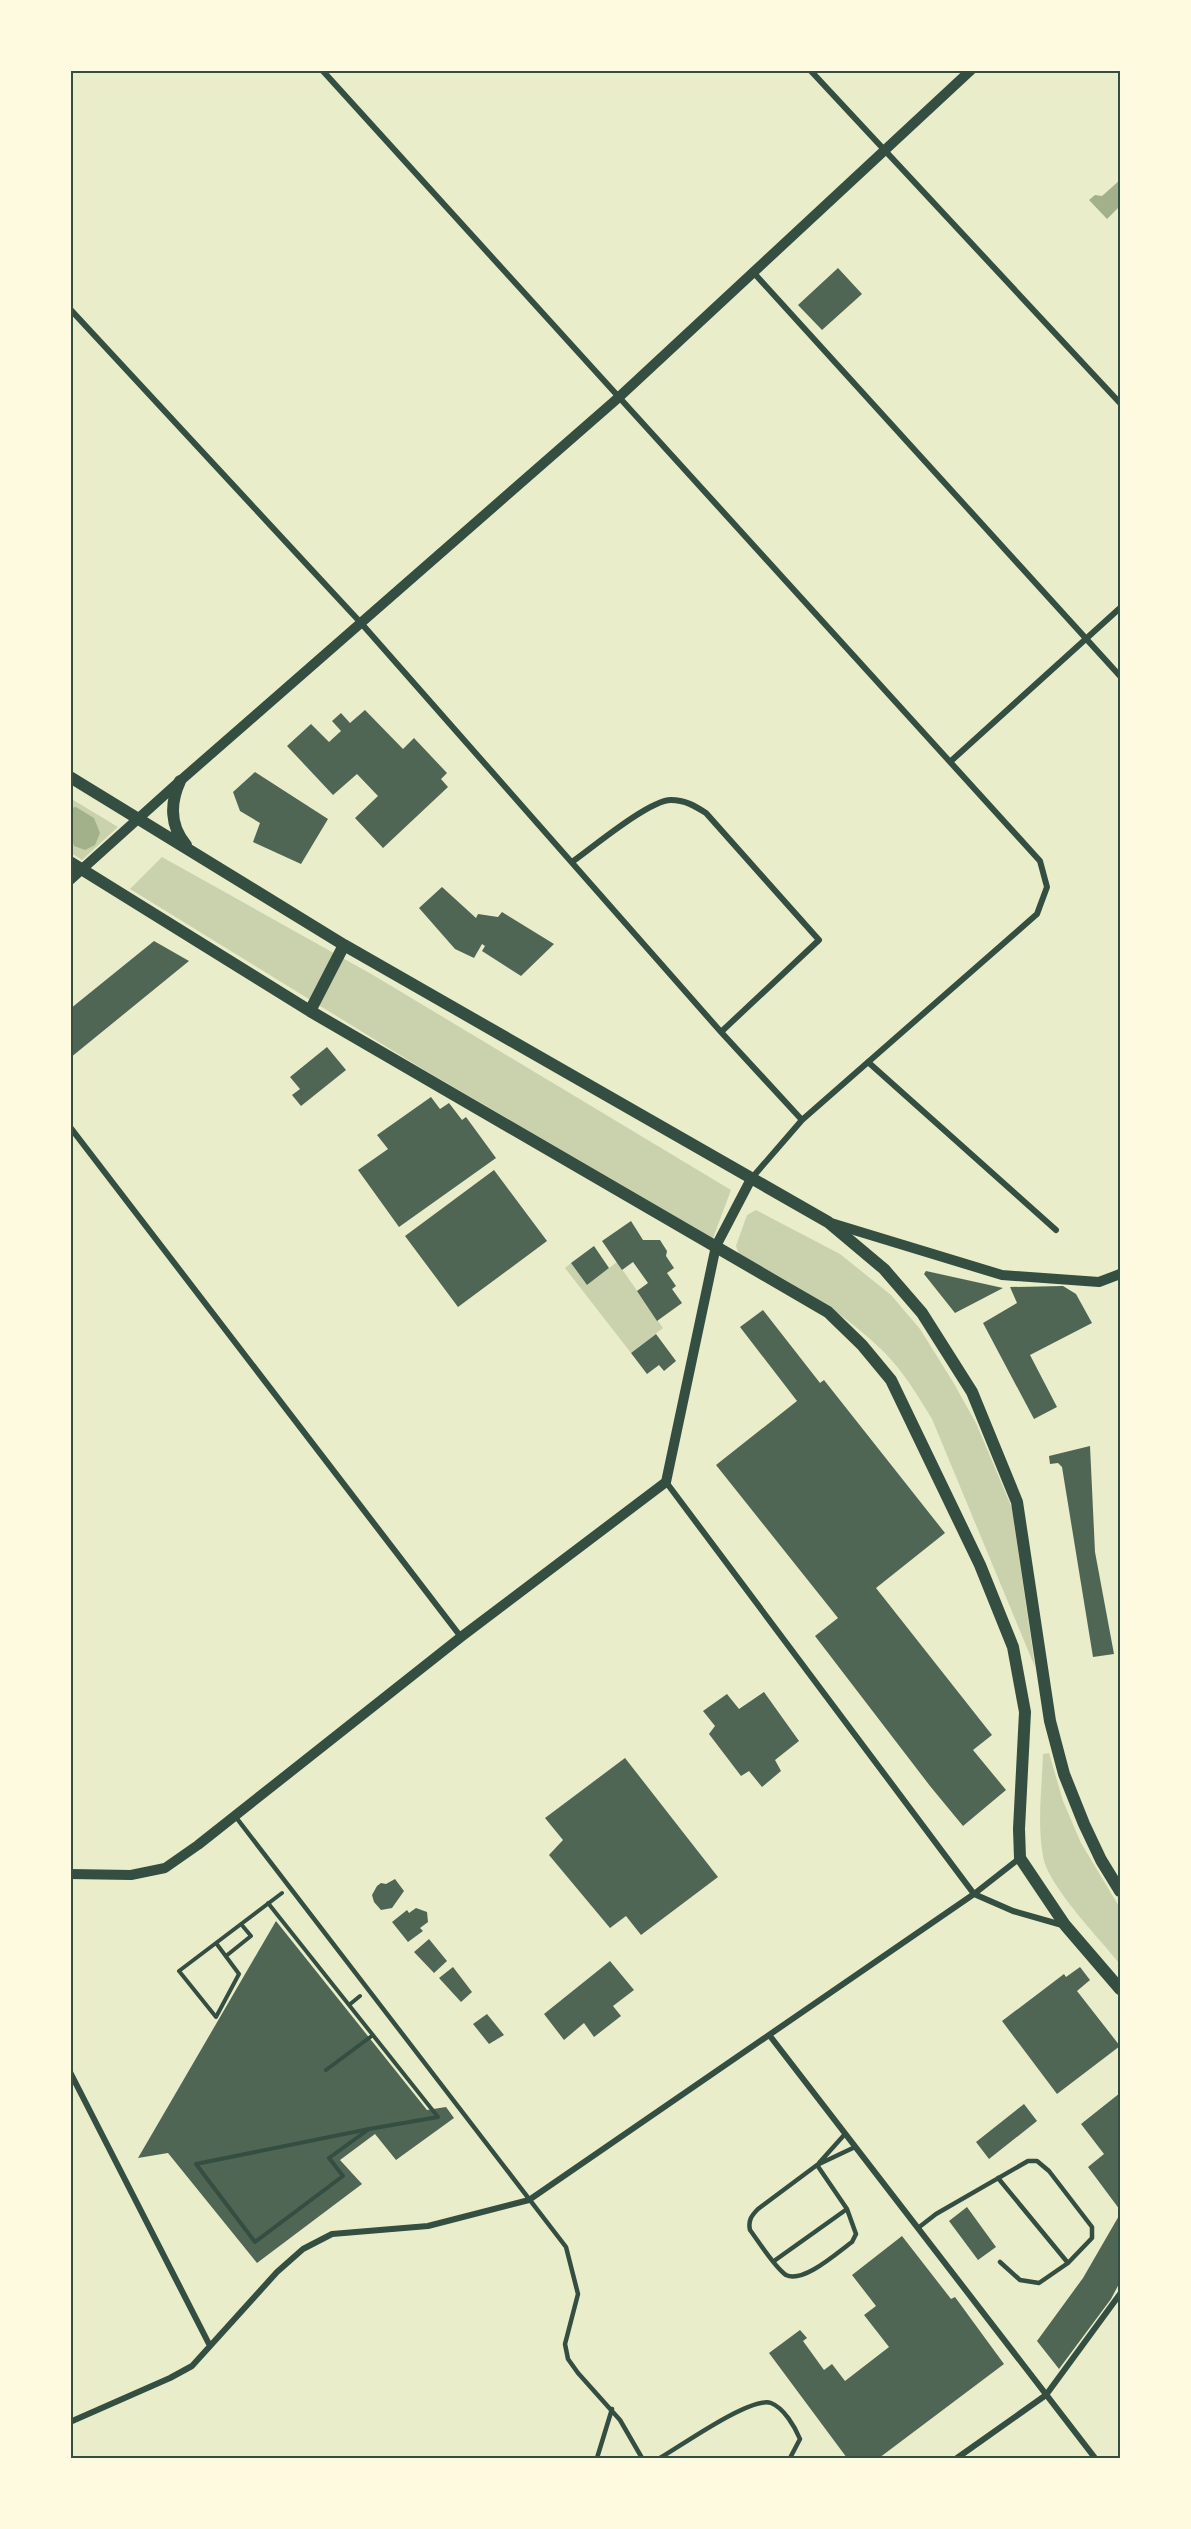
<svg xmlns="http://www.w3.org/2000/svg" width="1191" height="2529" font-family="'PT Sans',sans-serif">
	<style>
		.green { fill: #cad2ad }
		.water { fill: #a3b18a }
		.building { fill: #4f6655 }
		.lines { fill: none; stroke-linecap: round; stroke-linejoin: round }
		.path { stroke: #344e41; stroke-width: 4 }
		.service { stroke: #344e41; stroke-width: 4.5 }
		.minor { stroke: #344e41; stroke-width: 6 }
		.tertiary { stroke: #344e41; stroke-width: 10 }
		.secondary { stroke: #344e41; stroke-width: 12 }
		.neatline { fill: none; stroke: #344e41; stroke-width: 2 }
	</style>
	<rect width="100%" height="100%" fill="#e9edc9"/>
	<path class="green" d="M70,798L118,827L82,860L71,853Z
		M162,857L373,975L731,1190L713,1238L421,1068L130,889Z
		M756,1210L840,1254L891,1295L920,1329L953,1382L976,1423L1012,1508L1035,1667L932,1419C918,1396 903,1371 884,1352C843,1311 790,1282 739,1254L736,1246L747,1215Z
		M617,1262L663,1328L631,1353L565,1268L571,1263L587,1285Z
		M1049,1753L1063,1801L1081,1843L1120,1908V1964C1101,1940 1047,1885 1043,1856C1037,1823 1042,1787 1043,1754Z"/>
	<path class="water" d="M1120,180V206L1107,219L1089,200L1095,195L1102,196Z
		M76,807L94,818L100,833L95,845L85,850L74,846L71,836V808Z"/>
	<path class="building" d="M838,268L862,294L822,330L798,305Z
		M365,710L403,749L414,738L447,773L441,779L448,787L383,848L355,818L378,796L357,774L333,795L287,746L311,724L329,742L341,731L332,721L341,713L350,723Z
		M255,772L328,819L301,864L253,842L260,823L240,811L233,792Z
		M442,887L476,918L478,914L498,917L502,912L554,944L521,976L482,951L485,946L482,944L474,958L455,949L419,908Z
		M154,941L189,961L70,1058V1009Z
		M327,1047L346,1070L301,1106L292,1095L300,1089L290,1077Z
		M431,1097L440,1109L449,1103L462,1120L466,1117L496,1158L399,1227L358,1170L388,1149L377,1135Z
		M494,1170L547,1241L458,1307L405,1236Z
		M631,1221L643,1240H660L667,1251L666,1256L674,1268L667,1273L676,1286L672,1289L682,1303L657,1321L637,1291L648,1283L633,1262L622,1270L602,1241Z
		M594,1246L609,1268L587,1285L571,1263Z
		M926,1271L1003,1288L955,1313L924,1274Z
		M1063,1286L1076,1294L1092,1323L1030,1355L1057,1407L1034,1419L983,1323L1017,1303L1010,1287Z
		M763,1310L820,1383L824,1380L945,1533L876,1588L992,1735L973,1750L1006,1790L963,1826L930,1786L815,1636L838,1618L716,1465L797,1401L740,1327Z
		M656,1334L676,1361L664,1371L659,1365L647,1374L631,1353Z
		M1090,1446L1095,1552L1114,1654L1093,1657L1062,1467L1058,1463L1050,1464L1049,1456Z
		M764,1692L799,1741L775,1760L781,1771L762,1787L749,1771L741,1776L709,1734L715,1726L703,1711L727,1694L739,1709Z
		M625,1758L718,1877L641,1935L626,1916L610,1928L549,1855L563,1840L545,1818Z
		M395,1879L404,1891L392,1908L381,1910L374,1902L372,1895L377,1886L381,1883L386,1884Z
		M416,1908L427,1912L428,1922L420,1928L423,1931L408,1942L392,1922L407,1910L409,1913Z
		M276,1921L427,2110L446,2107L454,2118L396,2160L375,2134L340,2160L362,2184L257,2263L168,2153L138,2158Z
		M429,1939L447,1961L434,1973L414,1952Z
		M610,1961L634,1990L613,2006L621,2016L594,2037L584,2023L564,2040L544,2014Z
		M453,1967L472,1992L461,2002L439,1978Z
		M1080,1967L1090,1980L1077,1991L1120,2046L1057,2094L1002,2021L1064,1974L1066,1977Z
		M487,2014L504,2035L489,2044L473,2024Z
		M1120,2093V2210L1088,2167L1104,2154L1081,2124Z
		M1024,2104L1037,2121L989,2159L976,2142Z
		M967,2207L996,2247L978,2260L949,2221Z
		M1120,2214V2282L1111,2299L1059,2369L1037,2341L1083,2278Z
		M902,2236L951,2299L955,2297L1004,2364L879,2458H847L769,2353L800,2330L807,2338L803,2341L824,2370L832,2364L845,2381L889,2347L864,2315L876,2306L852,2275Z"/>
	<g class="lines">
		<path class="path" d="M268,1903L438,2117L369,2129L329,2158L343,2176L255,2242L196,2164L369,2129
			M216,1943L239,1974L216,2017L179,1971C213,1945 248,1919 282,1893
			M226,1956L251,1936L241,1924
			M349,2005L360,1996
			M326,2070L373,2035"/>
		<path class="service" d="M235,1816L566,2247L578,2294L565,2344L568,2359L578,2373L620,2420L642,2458
			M819,2163L845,2134
			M817,2165L847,2209L856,2234L852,2242C838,2252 803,2284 786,2275C775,2268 759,2242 750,2230C748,2221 751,2216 758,2209L817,2165L855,2147
			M998,2178L1068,2263
			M918,2228L936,2214L1028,2161H1037L1049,2171L1092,2227V2238L1068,2263L1039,2283L1020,2280L1000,2262
			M774,2261L847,2209
			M597,2458L612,2409
			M660,2458C681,2446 751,2396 771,2403C784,2408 795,2427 800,2439L790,2458"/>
		<path class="minor" d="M322,70L1040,861L1047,887L1037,914L802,1120L751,1179
			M810,70L1120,403
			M753,272L1120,676
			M70,309L361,623L721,1032L802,1120
			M951,761L1120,608
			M572,862C592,848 649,800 671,800C685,800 695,806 706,813L819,940L721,1032
			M868,1062L1056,1230
			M70,1127L461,1637
			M666,1482L974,1894L1013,1911L1062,1925
			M770,2036L1095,2458
			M70,2072L209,2344
			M70,2422L170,2378L192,2366L277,2272L303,2249L332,2234L428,2226L529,2200L974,1894L1020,1858
			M957,2458L1046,2395L1120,2294"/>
		<path class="tertiary" d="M70,880L180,781L618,398L971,70
			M831,1223L1002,1275L1099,1282L1120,1274
			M70,1874L131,1875L165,1868L198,1845L461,1637L666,1482L716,1246L751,1179"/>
		<path class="secondary" d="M70,777L344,945L828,1222L884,1269L922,1313L972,1392L1017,1502L1050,1721L1064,1774L1084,1824L1101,1860L1120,1891
			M180,781C170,803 170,826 186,845
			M70,862L310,1011L828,1312L862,1345L891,1380L980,1565L1013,1647L1025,1712L1019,1829L1020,1858L1065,1925L1120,1989
			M310,1011L344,945"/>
	</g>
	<rect width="1191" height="2529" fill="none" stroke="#fefae0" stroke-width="144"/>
	<rect x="72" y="72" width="1047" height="2385" class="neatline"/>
</svg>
